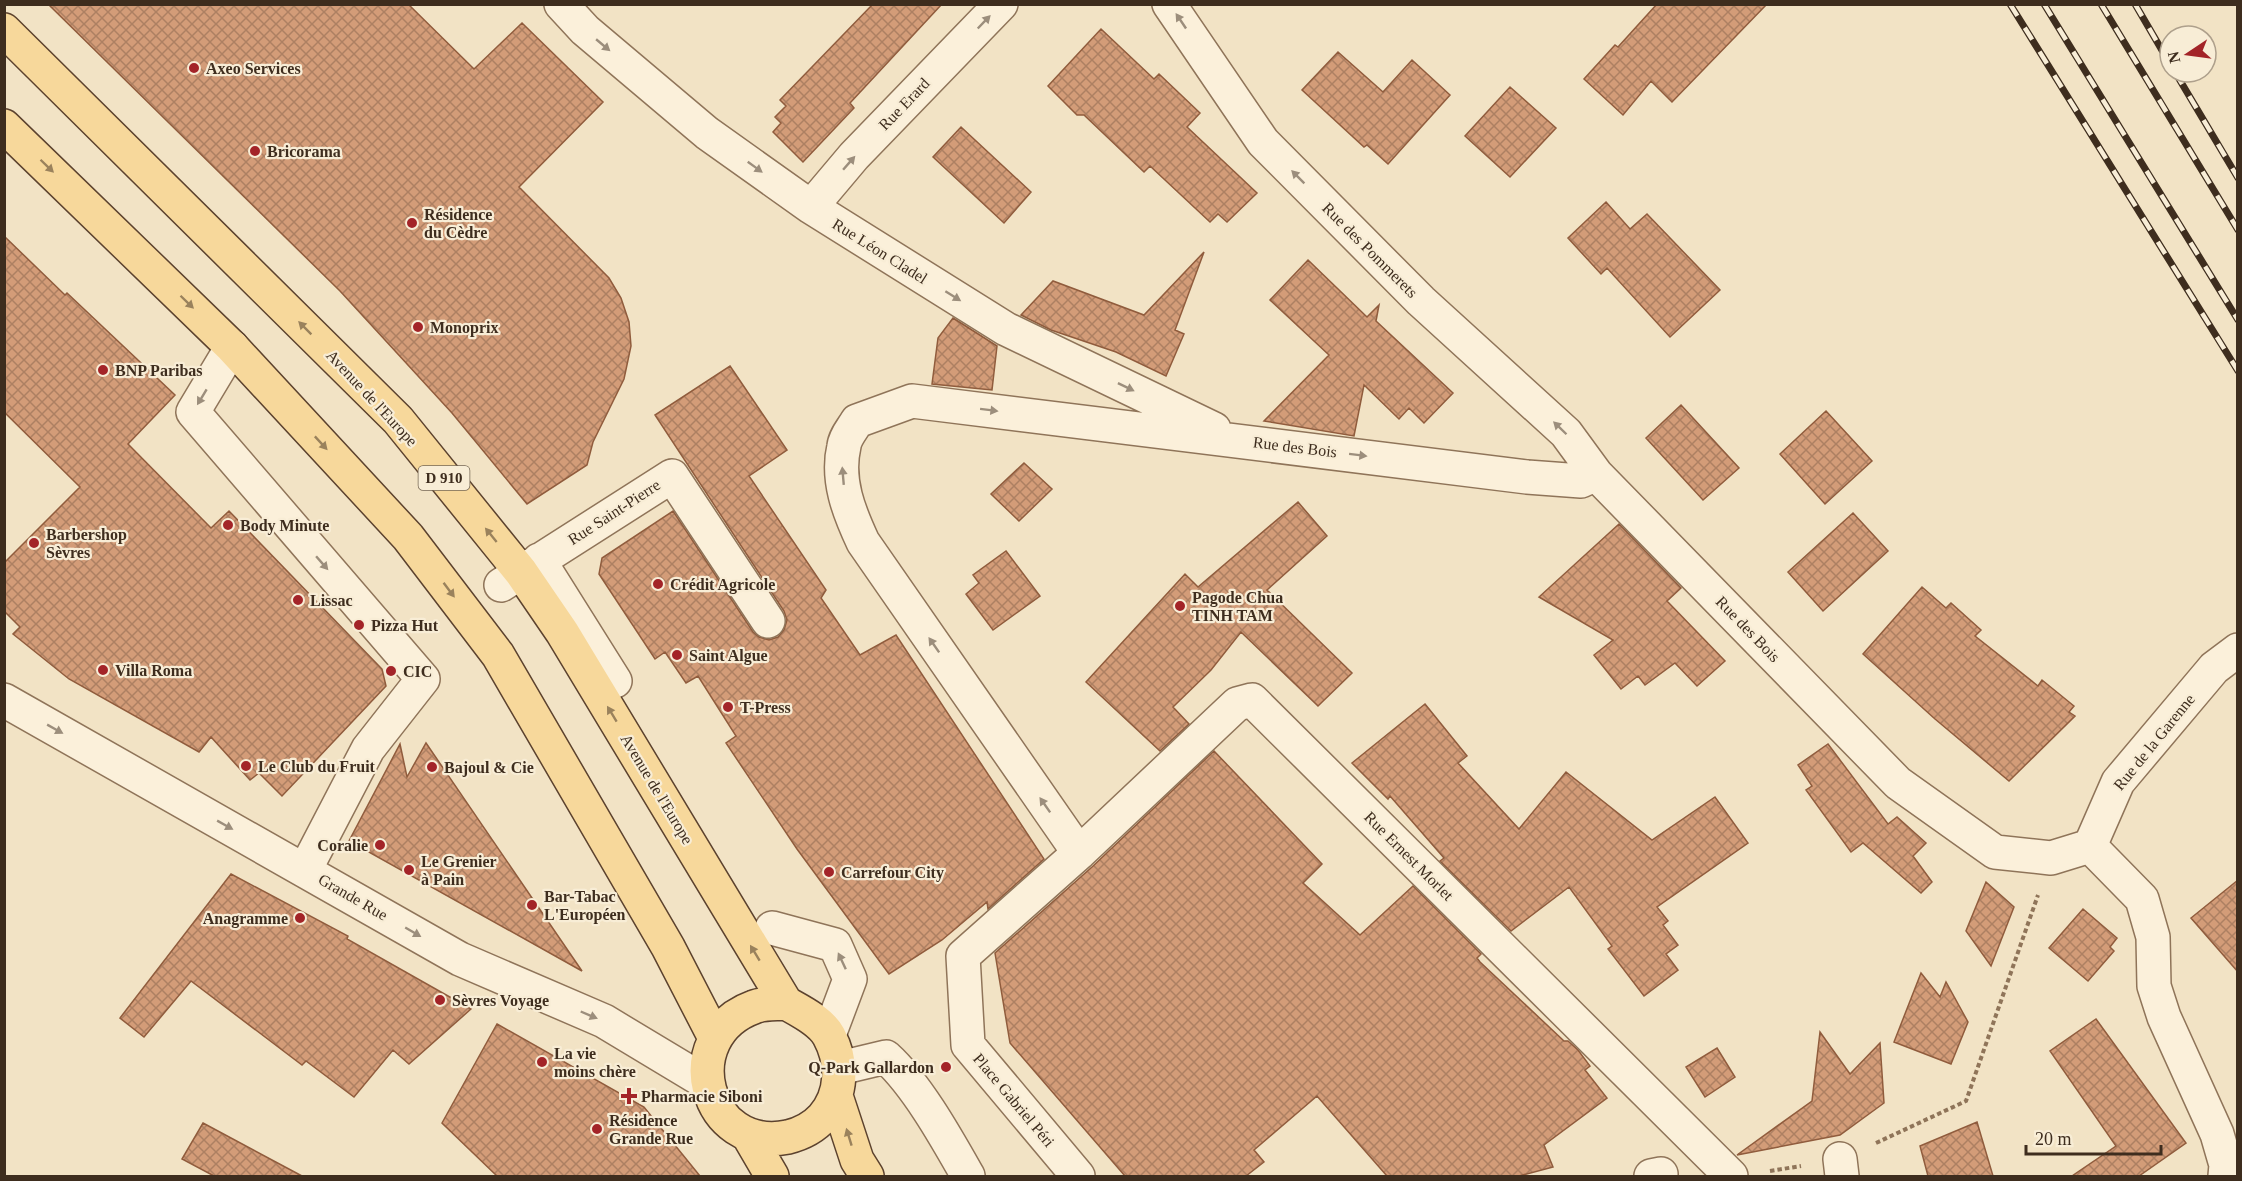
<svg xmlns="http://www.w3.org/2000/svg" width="2242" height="1181" font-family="Georgia,serif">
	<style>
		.building { fill: url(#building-cross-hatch); stroke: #905c3d; stroke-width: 1.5 }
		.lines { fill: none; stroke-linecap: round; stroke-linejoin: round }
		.minor-casing { stroke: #8f7459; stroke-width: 36 }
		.major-casing { stroke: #5c422e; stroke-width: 36 }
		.path { stroke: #8f7459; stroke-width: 4; stroke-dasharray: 4.5 3; stroke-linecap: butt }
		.minor { stroke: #fbf0da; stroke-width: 33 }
		.major { stroke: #f7d89b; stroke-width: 33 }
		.rail-casing { stroke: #3e2d1e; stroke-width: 7 }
		.rail { stroke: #f8edd6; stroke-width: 4.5; stroke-dasharray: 14; stroke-linecap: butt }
		.oneway { fill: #9c8e7c }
		.oneway2 { fill: #9a825c }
		.poi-dot { fill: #a32428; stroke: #f8edd6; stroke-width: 2 }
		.labels { text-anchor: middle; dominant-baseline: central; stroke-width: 4.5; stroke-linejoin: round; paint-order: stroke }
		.shield { fill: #f8edd6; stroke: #766755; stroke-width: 1.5 }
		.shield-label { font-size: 15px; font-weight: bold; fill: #3e2d1e }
		.poi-label { font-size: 16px; font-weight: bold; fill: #3e2d1e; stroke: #f8edd6; text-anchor: start }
		.street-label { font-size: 16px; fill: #3e2d1e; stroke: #f8edd6 }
	</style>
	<defs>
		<pattern id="building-cross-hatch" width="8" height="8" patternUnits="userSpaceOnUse" patternTransform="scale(1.5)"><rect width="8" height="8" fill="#d39c78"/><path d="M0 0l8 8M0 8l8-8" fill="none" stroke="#ad8062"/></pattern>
	</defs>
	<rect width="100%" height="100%" fill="#f2e3c5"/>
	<path class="building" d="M48,4H408L474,69L522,23L603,102L519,187L609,278L621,298L629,322L631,346L624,379L593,442L587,465L527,504L452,413L340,291Z
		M873,4H942L850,103L854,108L803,162L773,132L781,123L775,117L786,106L780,100Z
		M1657,4H1767L1672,102L1651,81L1623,115L1584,79L1615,45L1618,47Z
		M1101,29L1154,79L1159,74L1200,113L1187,127L1257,193L1227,222L1218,214L1210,222L1150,166L1144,172L1084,115H1077L1048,86Z
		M1338,52L1383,92L1412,60L1450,95L1388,164L1367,145L1364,147L1302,90Z
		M1510,87L1556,128L1510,177L1465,136Z
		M961,127L1031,192L1004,223L933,157Z
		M1606,202L1630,229L1647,214L1720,290L1670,337L1607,268L1601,274L1568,238Z
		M4,236L65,295L67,293L175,395L128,444L211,528L229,511L382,669L386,686L282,796L259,773L250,780L211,737L199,752L69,679L13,634L20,627L4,611V563L80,487L4,412Z
		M1204,252L1175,330L1184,334L1166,376L1116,352L1051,330L1021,315L1053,281L1144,315Z
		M1308,260L1367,317L1379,305L1376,321L1453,393L1424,423L1409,408L1399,419L1364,385L1354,436L1264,421L1329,355L1270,300Z
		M953,318L997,346L992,390L932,384L938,338Z
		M730,366L787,450L749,476L826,590L821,598L860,655L896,635L1044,859L988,909L987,902L942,940L889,974L797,849L726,743L736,736L698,676L686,683L665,652L655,659L599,574L602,558L673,511L753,632L759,637L769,640L778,637L784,630L787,620L784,611L655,415Z
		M1681,405L1739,468L1703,500L1646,438Z
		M1826,411L1872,461L1825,504L1780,454Z
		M1024,463L1052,489L1019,521L991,494Z
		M1298,502L1327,536L1267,590L1352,673L1318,706L1241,632L1211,670L1173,707L1189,724L1160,751L1086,682L1185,574L1198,587Z
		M1853,513L1888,551L1823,611L1788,572Z
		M1619,524L1681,588L1667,601L1725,661L1697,686L1675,663L1645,685L1638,676L1621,689L1594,655L1613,640L1539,597Z
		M1006,551L1040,596L993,630L966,594L979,583L973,575Z
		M1922,587L1946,608L1951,603L1981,630L1975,636L2038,686L2042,680L2074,706L2069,712L2075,716L2009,781L1935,719L1863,654Z
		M1425,704L1467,756L1458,763L1519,829L1566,772L1652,840L1715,797L1748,843L1657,907L1668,921L1663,925L1678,945L1666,954L1678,970L1644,996L1608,949L1612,946L1569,887L1511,931L1440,861L1444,858L1390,796L1388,799L1352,763Z
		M426,743L582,971L349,841L400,744L407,777Z
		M1828,744L1888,824L1897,817L1926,843L1913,856L1932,882L1921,893L1863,843L1851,852L1806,790L1812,786L1798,765Z
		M1214,751L1322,864L1303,883L1360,935L1413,886L1481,954L1477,958L1480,962L1564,1041H1568L1578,1050L1590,1066L1585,1070L1607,1098L1544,1145L1553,1167L1519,1176H1387L1317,1096L1254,1150L1264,1162L1246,1176H1125L1010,1043L995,953L1092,867Z
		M231,874L348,936L347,939L471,1009L409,1064L393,1050L354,1097L306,1061L302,1065L191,981L144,1037L120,1018Z
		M2238,880V972L2191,918Z
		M1986,882L2014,907L1991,966L1966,931Z
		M2083,909L2117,938L2110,947L2114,951L2088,981L2049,948Z
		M1921,973L1940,997L1946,982L1968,1022L1951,1064L1894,1042Z
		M2096,1019L2186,1143L2139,1176H2072L2116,1146L2050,1051Z
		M497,1024L644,1107L700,1176H497L442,1123Z
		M1820,1032L1850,1074L1880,1043L1884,1103L1840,1135L1737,1155L1812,1101Z
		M1717,1048L1735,1077L1705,1097L1686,1067Z
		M1977,1122L1993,1176H1928L1920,1146Z
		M203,1123L302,1176H214L182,1159Z"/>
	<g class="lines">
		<defs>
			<path id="minor" d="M561,4L585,30L707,133L811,207L1006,329L1214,429
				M1169,4L1263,142L1421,301L1566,433L1596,474L1898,783L1995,852L2051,858L2090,846
				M811,207L854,156L1001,4
				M232,347L193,412L423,679L368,749L305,870
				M539,560L615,681
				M501,585L672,476L768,621
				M4,700L460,959L604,1021L707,1083
				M2090,846L2142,899L2153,937L2154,986L2164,1017L2217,1134L2226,1165L2225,1176
				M2090,846L2118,782L2214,668L2238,650
				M1079,853L863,542C849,512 836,480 844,446C845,437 853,428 857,421L912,401L1527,477L1581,481L1596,474
				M772,928L835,945L850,979L829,1035
				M840,1068L886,1057C917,1085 947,1139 968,1176
				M1840,1159L1842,1176
				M1078,1176L968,1045L963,956L1079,853L1237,704L1252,700L1731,1176
				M1651,1176L1661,1174"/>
			<path id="major" d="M4,30L398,420L521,572L562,632L786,1003
				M4,126L232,347L408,537L498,655L668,947L715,1038
				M786,1003C800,1011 821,1021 829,1036C843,1062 843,1094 823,1117C814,1127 800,1134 788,1137C704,1154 674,1036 754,1007C763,1003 776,1004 786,1003Z
				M836,1096L857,1160L867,1176
				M748,1135L772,1176"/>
		</defs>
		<use href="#minor" class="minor-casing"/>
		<use href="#major" class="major-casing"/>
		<path class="path" d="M1876,1143L1966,1101L2038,895
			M1770,1171L1801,1166"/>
		<use href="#minor" class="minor"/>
		<use href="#major" class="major"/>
		<defs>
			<path id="rail" d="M2010,4L2238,371
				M2044,4L2238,320
				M2101,4L2238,230
				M2135,4L2170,64
				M2175,72L2238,178"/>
		</defs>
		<use href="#rail" class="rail-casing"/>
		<use href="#rail" class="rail"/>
	</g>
	<defs><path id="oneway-solid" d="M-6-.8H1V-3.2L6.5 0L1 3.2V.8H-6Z" transform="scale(1.5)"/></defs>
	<g class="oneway">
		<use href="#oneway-solid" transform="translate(1181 21) rotate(-124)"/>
		<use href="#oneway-solid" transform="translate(984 22) rotate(-46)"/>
		<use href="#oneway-solid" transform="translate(603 45) rotate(40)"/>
		<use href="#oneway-solid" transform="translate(849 163) rotate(-49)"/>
		<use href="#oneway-solid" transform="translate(755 167) rotate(36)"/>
		<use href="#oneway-solid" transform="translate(1298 177) rotate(-135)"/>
		<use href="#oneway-solid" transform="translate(953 296) rotate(32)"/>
		<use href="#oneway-solid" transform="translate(1126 387) rotate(26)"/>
		<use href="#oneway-solid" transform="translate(202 397) rotate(121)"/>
		<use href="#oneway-solid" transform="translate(989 410) rotate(7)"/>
		<use href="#oneway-solid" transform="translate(1560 428) rotate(-136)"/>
		<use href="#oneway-solid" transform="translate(1358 455) rotate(7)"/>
		<use href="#oneway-solid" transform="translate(843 476) rotate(-95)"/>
		<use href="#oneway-solid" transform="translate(322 563) rotate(49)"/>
		<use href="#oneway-solid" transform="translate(934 645) rotate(-125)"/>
		<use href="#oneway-solid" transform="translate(55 729) rotate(29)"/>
		<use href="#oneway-solid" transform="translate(1045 805) rotate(-125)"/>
		<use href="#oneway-solid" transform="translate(225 825) rotate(29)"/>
		<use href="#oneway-solid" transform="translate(413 932) rotate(30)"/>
		<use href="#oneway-solid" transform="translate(842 961) rotate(-115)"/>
		<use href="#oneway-solid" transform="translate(589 1015) rotate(23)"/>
	</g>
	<g class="oneway2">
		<use href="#oneway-solid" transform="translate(47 166) rotate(44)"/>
		<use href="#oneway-solid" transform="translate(187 302) rotate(44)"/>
		<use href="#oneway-solid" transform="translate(305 328) rotate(-135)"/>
		<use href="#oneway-solid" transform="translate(321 443) rotate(47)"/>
		<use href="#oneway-solid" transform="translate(491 535) rotate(-129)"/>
		<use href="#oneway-solid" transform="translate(449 590) rotate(53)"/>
		<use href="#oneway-solid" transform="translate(612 714) rotate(-121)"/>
		<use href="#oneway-solid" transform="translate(755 953) rotate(-121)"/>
		<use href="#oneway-solid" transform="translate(849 1137) rotate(-107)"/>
	</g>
	<g class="poi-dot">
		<circle cx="194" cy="68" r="6"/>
		<circle cx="255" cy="151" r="6"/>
		<circle cx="412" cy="223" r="6"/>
		<circle cx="418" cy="327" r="6"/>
		<circle cx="103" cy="370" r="6"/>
		<circle cx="228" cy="525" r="6"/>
		<circle cx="34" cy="543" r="6"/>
		<circle cx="658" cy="584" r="6"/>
		<circle cx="298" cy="600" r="6"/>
		<circle cx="1180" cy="606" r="6"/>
		<circle cx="359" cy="625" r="6"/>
		<circle cx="677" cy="655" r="6"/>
		<circle cx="103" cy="670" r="6"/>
		<circle cx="391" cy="671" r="6"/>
		<circle cx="728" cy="707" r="6"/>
		<circle cx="246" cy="766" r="6"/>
		<circle cx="432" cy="767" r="6"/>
		<circle cx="380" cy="845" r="6"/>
		<circle cx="409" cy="870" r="6"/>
		<circle cx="829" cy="872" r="6"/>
		<circle cx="532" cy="905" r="6"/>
		<circle cx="300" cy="918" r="6"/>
		<circle cx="440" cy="1000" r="6"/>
		<circle cx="542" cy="1062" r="6"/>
		<circle cx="946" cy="1067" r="6"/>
		<path d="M626 1087h6v6h6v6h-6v6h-6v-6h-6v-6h6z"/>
		<circle cx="597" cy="1129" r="6"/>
	</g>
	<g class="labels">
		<rect class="shield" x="418.5" y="466" width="51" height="24" rx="4.5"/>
		<g class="shield-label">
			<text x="444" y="478">D 910</text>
		</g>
		<g class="poi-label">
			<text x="206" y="68">Axeo Services</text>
			<text x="267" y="151">Bricorama</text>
			<text x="424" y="214">Résidence<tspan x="424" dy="18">du Cèdre</tspan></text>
			<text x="430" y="327">Monoprix</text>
			<text x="115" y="370">BNP Paribas</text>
			<text x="240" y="525">Body Minute</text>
			<text x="46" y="534">Barbershop<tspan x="46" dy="18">Sèvres</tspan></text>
			<text x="670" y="584">Crédit Agricole</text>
			<text x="1192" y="597">Pagode Chua<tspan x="1192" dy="18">TINH TAM</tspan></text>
			<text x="310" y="600">Lissac</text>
			<text x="371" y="625">Pizza Hut</text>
			<text x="689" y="655">Saint Algue</text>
			<text x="115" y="670">Villa Roma</text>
			<text x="403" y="671">CIC</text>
			<text x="740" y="707">T-Press</text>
			<text x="258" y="766">Le Club du Fruit</text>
			<text x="444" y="767">Bajoul &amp; Cie</text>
			<text x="368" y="845" text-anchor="end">Coralie</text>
			<text x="421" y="861">Le Grenier<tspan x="421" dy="18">à Pain</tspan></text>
			<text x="841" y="872">Carrefour City</text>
			<text x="544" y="896">Bar-Tabac<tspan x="544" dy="18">L'Européen</tspan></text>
			<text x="288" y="918" text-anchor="end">Anagramme</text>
			<text x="452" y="1000">Sèvres Voyage</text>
			<text x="554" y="1053">La vie<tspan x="554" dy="18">moins chère</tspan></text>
			<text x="934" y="1067" text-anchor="end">Q-Park Gallardon</text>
			<text x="641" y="1096">Pharmacie Siboni</text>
			<text x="609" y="1120">Résidence<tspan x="609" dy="18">Grande Rue</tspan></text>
		</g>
		<g class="street-label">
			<text transform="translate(904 104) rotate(-46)">Rue Erard</text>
			<text transform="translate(1370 250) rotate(45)">Rue des Pommerets</text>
			<text transform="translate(880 251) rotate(32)">Rue Léon Cladel</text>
			<text transform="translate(372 398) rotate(47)">Avenue de l'Europe</text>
			<text transform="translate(1295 447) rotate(7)">Rue des Bois</text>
			<text transform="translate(614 512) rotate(-33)">Rue Saint-Pierre</text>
			<text transform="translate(1748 629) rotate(46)">Rue des Bois</text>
			<text transform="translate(2154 742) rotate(-51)">Rue de la Garenne</text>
			<text transform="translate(657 789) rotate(59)">Avenue de l'Europe</text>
			<text transform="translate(1409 856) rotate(45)">Rue Ernest Morlet</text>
			<text transform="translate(353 897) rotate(30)">Grande Rue</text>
			<text transform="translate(1014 1100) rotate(50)">Place Gabriel Péri</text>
		</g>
	</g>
	<rect width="2242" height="1181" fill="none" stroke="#3e2d1e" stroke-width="12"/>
	<g transform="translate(2188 54) rotate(257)"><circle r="28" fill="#f8edd6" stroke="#aea08c" stroke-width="1.5"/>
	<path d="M0-4.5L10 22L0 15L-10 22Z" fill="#a32428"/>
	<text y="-9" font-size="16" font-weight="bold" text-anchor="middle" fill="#3e2d1e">N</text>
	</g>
	<path d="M2026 1145v9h135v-9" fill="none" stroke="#3e2d1e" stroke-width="3"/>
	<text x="2035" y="1145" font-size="18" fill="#3e2d1e" stroke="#f8edd6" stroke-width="4.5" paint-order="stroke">20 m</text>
</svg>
